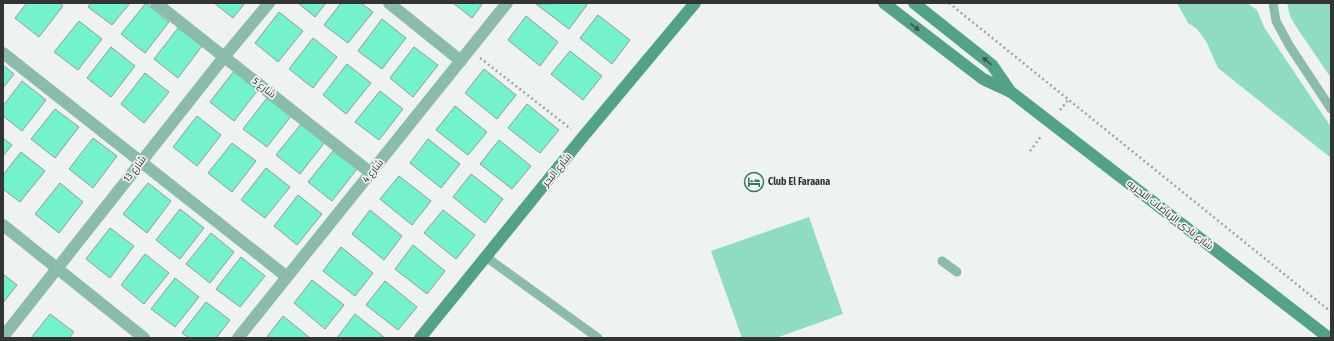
<svg xmlns="http://www.w3.org/2000/svg" width="1334" height="341" font-family="'Fira Sans Condensed',Cairo,sans-serif">
	<style>
		.green { fill: #90dbc3 }
		.building { fill: #73f2cd; stroke: #959a98 }
		.lines { fill: none; stroke-linecap: round; stroke-linejoin: round }
		.path { stroke: #a0a3a2; stroke-width: 2.5; stroke-dasharray: 2 3; stroke-linecap: butt }
		.service { stroke: #8bbcab; stroke-width: 9 }
		.minor { stroke: #8bbcab; stroke-width: 12 }
		.secondary { stroke: #53a189; stroke-width: 12 }
		.oneway { fill: #3d554e }
		.labels { text-anchor: middle; dominant-baseline: central; stroke-width: 3.5; stroke-linejoin: round; paint-order: stroke }
		.street-label { font-size: 10px; fill: #333434; stroke: #eef3f1 }
		.poi-label { font-size: 10px; font-weight: bold; fill: #333434; stroke: #eef3f1; text-anchor: start }
	</style>
	<rect width="100%" height="100%" fill="#eef3f1"/>
	<path class="green" d="M1177,3H1247L1257,10L1264,27L1331,127V158L1218,68L1206,41L1197,29L1188,23Z
		M1287,3H1331V78L1295,25L1290,16Z
		M809,217L843,314L776,338H742L711,251Z"/>
	<path class="building" d="M27,3H59L63,6L39,37L15,18Z
		M91,3H130L112,25L88,7Z
		M146,3L169,22L145,53L121,34Z
		M214,3H245L233,18Z
		M298,3H326L315,17Z
		M341,3H361L373,12L348,43L324,25Z
		M453,3H483L472,18Z
		M585,3L587,5L569,29L536,4Z
		M279,12L303,31L278,62L255,43Z
		M598,15L630,40L612,64L580,38Z
		M526,16L558,42L540,66L508,40Z
		M382,19L406,38L382,69L358,51Z
		M79,21L102,39L78,70L54,52Z
		M178,28L202,46L178,78L154,59Z
		M313,38L337,57L313,88L289,69Z
		M111,47L135,66L111,97L87,78Z
		M414,47L438,65L413,97L390,78Z
		M570,51L602,76L583,100L551,74Z
		M347,64L371,83L346,114L323,95Z
		M3,65L14,74L3,88Z
		M484,69L516,95L497,119L465,93Z
		M234,71L258,90L234,121L210,102Z
		M145,73L169,92L144,123L121,104Z
		M22,81L46,100L22,131L3,116V106Z
		M380,91L403,109L379,140L355,122Z
		M267,98L291,116L267,147L243,129Z
		M527,104L559,130L540,153L508,128Z
		M455,106L487,132L468,155L436,130Z
		M55,109L79,127L55,158L31,139Z
		M197,116L221,135L197,166L173,147Z
		M301,124L325,142L300,174L276,155Z
		M3,138L12,145L3,156Z
		M93,138L117,156L93,188L69,169Z
		M428,139L460,164L441,188L410,163Z
		M499,140L531,166L512,189L480,164Z
		M232,143L256,161L232,192L208,173Z
		M333,151L357,169L332,201L308,182Z
		M21,152L45,171L20,202L3,189V175Z
		M266,168L290,187L265,218L241,200Z
		M471,174L503,199L485,223L453,197Z
		M399,176L431,201L412,225L380,199Z
		M60,183L83,202L59,233L35,214Z
		M148,183L171,201L147,233L123,214Z
		M298,195L322,214L297,245L274,226Z
		M180,209L204,228L180,259L156,240Z
		M370,210L402,236L384,260L352,234Z
		M443,210L475,235L456,259L424,233Z
		M110,228L134,246L110,278L86,259Z
		M211,233L234,252L210,283L186,264Z
		M413,245L445,271L427,294L395,269Z
		M341,247L373,273L355,296L323,271Z
		M145,254L169,273L144,304L121,285Z
		M241,257L265,276L240,307L216,289Z
		M3,274L17,285L3,303Z
		M175,278L199,297L175,327L151,309Z
		M312,280L344,305L325,329L294,303Z
		M385,281L417,307L398,330L366,305Z
		M206,302L230,320L216,338H189L182,333Z
		M50,314L74,332L69,338H31Z
		M355,314L385,338H337Z
		M283,316L310,338H266Z"/>
	<g class="lines">
		<path class="path" d="M949,3L1331,312
			M480,58L571,129
			M1060,110L1069,99
			M1030,151L1042,135"/>
		<path class="service" d="M1273,3L1276,21L1289,45L1331,109
			M486,257L598,338
			M942,261L957,272"/>
		<path class="minor" d="M156,3L371,173
			M389,3L461,61
			M3,53L287,277
			M3,225L144,338
			M3,337L224,57L269,3
			M238,338L507,3"/>
		<path class="secondary" d="M884,3L983,79L1011,92L1329,338
			M914,3L992,65L1010,91
			M420,338L582,138L695,3"/>
	</g>
	<defs><path id="oneway-solid" d="M-6-.8H1V-3.2L6.5 0L1 3.2V.8H-6Z"/></defs>
	<g class="oneway">
		<use href="#oneway-solid" transform="translate(915 27) rotate(38)"/>
		<use href="#oneway-solid" transform="translate(987 61) rotate(-140)"/>
	</g>
	<defs>
		<symbol id="hotel-ring" viewBox="-11 -11 22 22"><circle r="9.5" fill="#eef3f1" stroke="#367562" stroke-width="1.5"/><path d="M-6-4.5h1.5V1H6V5H4.5V3h-9V5H-6ZM-4 0a1.8 1.8 0 1 1 3.6 0ZM.5 0V-2.5h3Q6-2.5 6 0Z" fill="#367562"/></symbol>
	</defs>
	<g fill-rule="evenodd">
		<use href="#hotel-ring" x="743" y="171" width="22" height="22"/>
	</g>
	<g class="labels">
		<g class="street-label">
			<text transform="translate(264 88) rotate(38)">شارع 5</text>
			<text transform="translate(135 169) rotate(-52)">شارع 13</text>
			<text transform="translate(557 170) rotate(-51)">شارع البحر</text>
			<text transform="translate(373 171) rotate(-51)">شارع 4</text>
			<text transform="translate(1170 215) rotate(38)">شارع نادى الرياضات البحريه</text>
		</g>
		<g class="poi-label">
			<text x="768" y="182">Club El Faraana</text>
		</g>
	</g>
	<rect width="1334" height="341" fill="none" stroke="#333434" stroke-width="8"/>
</svg>
